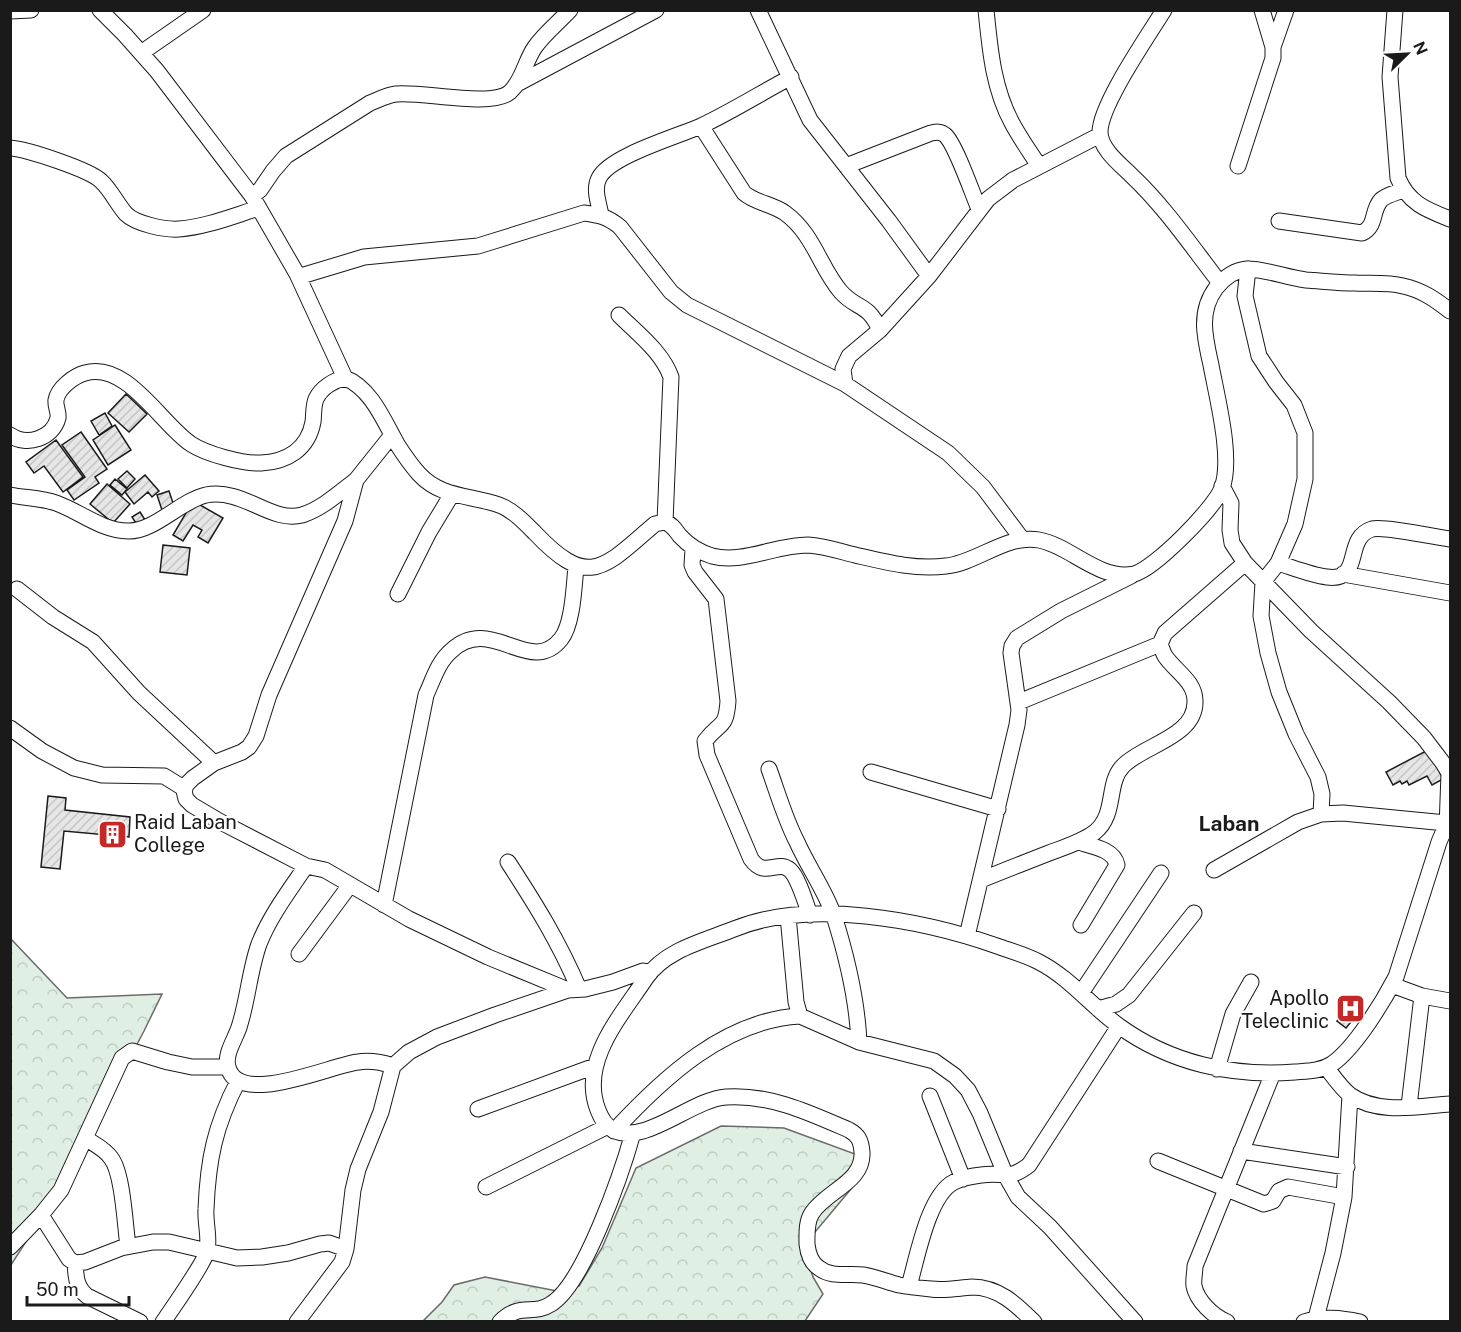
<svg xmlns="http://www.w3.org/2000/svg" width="1461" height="1332" font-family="'Public Sans',sans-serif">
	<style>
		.forest { fill: url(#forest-crowns); stroke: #6a6a6a; stroke-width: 1.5 }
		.building { fill: url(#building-hatch); stroke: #1a1a1a; stroke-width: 1.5 }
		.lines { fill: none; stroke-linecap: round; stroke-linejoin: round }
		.minor-casing { stroke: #1a1a1a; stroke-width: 17 }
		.minor { stroke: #fff; stroke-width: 15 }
		.labels { text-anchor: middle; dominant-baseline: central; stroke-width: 4.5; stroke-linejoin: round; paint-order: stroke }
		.poi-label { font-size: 20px; fill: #1a1a1a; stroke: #fff; text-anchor: start }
		.neighbourhood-label { font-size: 21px; font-weight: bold; fill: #1a1a1a; stroke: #fff }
	</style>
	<defs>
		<pattern id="forest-crowns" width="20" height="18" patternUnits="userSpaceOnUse" patternTransform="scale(1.5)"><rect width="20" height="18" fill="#e0efe3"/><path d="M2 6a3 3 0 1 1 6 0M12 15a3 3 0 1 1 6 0" fill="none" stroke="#c0ccc2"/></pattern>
		<pattern id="building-hatch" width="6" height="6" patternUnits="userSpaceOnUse" patternTransform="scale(1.5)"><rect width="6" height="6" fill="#e6e6e6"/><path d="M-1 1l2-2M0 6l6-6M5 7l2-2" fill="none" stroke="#c5c5c5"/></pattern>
	</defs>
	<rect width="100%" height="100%" fill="#fff"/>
	<path class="forest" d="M11,939L67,998L162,994L144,1031L65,1181L11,1265Z
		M721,1126L784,1128L855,1154L861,1177L810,1238L807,1258L813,1277L823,1294L805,1321L422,1322L442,1302L454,1285L485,1277L557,1291L579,1286L602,1248L636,1168Z"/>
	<path class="building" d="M126,394L147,414L129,432L108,413Z
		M105,413L112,426L99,435L91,421Z
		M115,425L131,450L108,465L93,440Z
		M81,432L107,469L95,477L99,483L74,500L67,490L85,477L62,445Z
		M56,440L83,477L63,492L44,466L34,473L26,462Z
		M127,471L135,479L127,488L118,479Z
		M145,475L159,491L152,497L148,492L134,504L125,492Z
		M115,479L127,489L122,495L110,485Z
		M107,484L130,504L113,523L90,504Z
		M169,491L174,506L162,510L157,495Z
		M193,501L223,518L208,543L198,537L202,530L193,525L183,541L173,535Z
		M140,512L147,523L139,528L132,517Z
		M163,545L190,548L187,575L160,572Z
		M1428,750L1443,779L1432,785L1427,776L1409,785L1407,781L1402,784L1400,781L1393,785L1386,772Z
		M48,796L66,798L65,810L130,817L129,837L64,831L60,869L41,867Z
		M1350,1004L1359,1012L1346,1028L1337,1021Z"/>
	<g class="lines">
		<defs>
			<path id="minor" d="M100,10L125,35L157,71L252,196L297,274L301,276L364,257L478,246L584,213C600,215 608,217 620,227L671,292L687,305L845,384L948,453L983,487L1022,539
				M758,10L810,120L889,221L929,276
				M986,10C990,49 993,88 1012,123C1020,138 1030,152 1039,166
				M1164,10C1148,36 1100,105 1100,132C1100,149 1121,165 1132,176C1165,207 1192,247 1220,283
				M1395,10L1390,77L1398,178C1408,203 1427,210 1450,219
				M10,11L31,10
				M1273,47L1286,10
				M141,53L203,10
				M517,84L656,10
				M701,126L744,193C755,203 773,204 785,213C814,234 820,268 841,292C857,310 867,302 880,330
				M10,148C27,149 90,170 101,181C111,190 117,204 126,214C136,224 165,230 179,229C206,227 233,216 259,208
				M846,166L931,133C936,132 941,131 945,135C955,143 973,195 979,209
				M1238,166L1273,58V47L1262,10
				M252,196L260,190L273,171L286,156L370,103C378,100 387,95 396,94C422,91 492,108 510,92C523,80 525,61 535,47C544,34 559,22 570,10
				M601,215C599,204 593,189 599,178C610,156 676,137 701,126C731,112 761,93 791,77
				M1279,221L1362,233C1377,226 1371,211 1381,200C1386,195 1396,193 1403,190
				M1248,269L1245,296L1259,356L1276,382L1294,405L1305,433V479L1295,524L1278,563L1263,582L1261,616L1268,653L1279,692L1296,734L1318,777L1322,794L1321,814
				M297,274L345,378
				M619,315C638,334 662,352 671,377L665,522
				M845,384L843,369L849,356L880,330L929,276L988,199L1013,180L1100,135
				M10,435C27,447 53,438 58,418C59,412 55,406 56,400C58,388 74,376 85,373C127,361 161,424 191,444C206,454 243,464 261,463C287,462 308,449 313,422C314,415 313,406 316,399C321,388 334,380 345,378C371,388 384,421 397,444C404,455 411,465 419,474C441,498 471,495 499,505C513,510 525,523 535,533C590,591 604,567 655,524L665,522C673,525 675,530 680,536C689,546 699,552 712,556C743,564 775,545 808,545C824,546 839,551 855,555C885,562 915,570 946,566C977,563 1006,534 1039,540C1071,546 1099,581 1134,574C1154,569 1214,509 1222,488C1233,458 1217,398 1211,365C1205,338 1198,312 1216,288C1224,278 1234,270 1247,269C1267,269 1287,278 1306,280C1322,281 1339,283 1355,283C1371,284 1387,282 1403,286C1422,290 1436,300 1450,311
				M392,435L356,480L345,521L269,695L256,736L249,747L242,752L214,763L193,778L186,785L184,791L186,799L192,805L219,821L306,866L325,870L409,919L488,957L568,990
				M1222,486L1231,503L1230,530L1232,543L1245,563L1311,631L1389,702L1424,738L1443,763L1449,773L1447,828
				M10,495C25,498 42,498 56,503C79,511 102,531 128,531C154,532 180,501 206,495C244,488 270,523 302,515C322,509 340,492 356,480
				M693,549L692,565L695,572L716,599L728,701C726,730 720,721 705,741L707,755L751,859C765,879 777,859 790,870C798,877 806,904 810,915
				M1278,563C1294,568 1311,575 1327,577C1364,582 1343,538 1372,529C1383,526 1436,537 1450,539
				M1343,574L1450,593
				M17,589L53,617L93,642L139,693L214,763
				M398,594L429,532L452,494
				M1019,702L1160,644
				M10,728L42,751L74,768L102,775L164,776L185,789
				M769,769C778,794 785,819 797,842C808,867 825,890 834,916C847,957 857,999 859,1042
				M871,772L998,809
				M1078,842C1091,846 1114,849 1117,865L1081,925
				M508,862C536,905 559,942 579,989
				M306,866C289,891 270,916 259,944C250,969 248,998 240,1024C237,1037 224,1053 228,1067C238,1108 331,1065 358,1062C371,1060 381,1062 393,1066
				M1214,870L1298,822L1321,814L1343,813L1446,823
				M981,880C1003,871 1026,862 1049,853C1065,847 1082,842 1095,832C1117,814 1106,783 1123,766C1143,745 1196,737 1195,701C1195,681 1175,671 1165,656C1163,653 1162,648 1160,644L1165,633L1245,563
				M384,905L426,695C433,680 438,662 451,651C491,613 530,678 561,639C573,624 574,586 576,566
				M788,916L796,1002L800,1016L859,1042L934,1061L955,1076L968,1090L980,1113L1006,1176L1018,1197L1050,1227L1135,1322
				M967,936L1017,725L1019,710L1011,653L1012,646L1017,638L1061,611L1131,576
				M299,954L350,885
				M1392,985L1422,996L1450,1001
				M1081,993L1161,873
				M1098,1009L1116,1004L1129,995L1194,913
				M1326,1067C1333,1076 1341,1088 1350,1095C1378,1115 1419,1106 1450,1104
				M1217,1069L1233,1014L1251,982
				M930,1096L963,1179
				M1409,1106L1422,996
				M478,1109L595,1066
				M614,1131C663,1078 725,1020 800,1016
				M85,1138C94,1144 105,1149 111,1158C123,1173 125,1226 128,1246
				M1241,1151L1347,1167
				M1158,1161L1264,1204L1273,1201L1279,1191L1288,1187L1344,1197
				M486,1187L608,1126
				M41,1215L69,1259L75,1263L85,1262L121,1248L153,1242H169L237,1258L262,1257L288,1253L320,1244L329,1243L346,1249
				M10,1247L41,1215L61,1190L122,1058L132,1051L168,1062L192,1067H228
				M75,1263C76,1277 76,1287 87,1296L140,1322
				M909,1286C917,1259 928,1195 954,1182C962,1178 973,1176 981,1175C1005,1171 1007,1182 1029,1165L1119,1026
				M1316,1318L1333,1253L1344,1197L1350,1095
				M163,1322C170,1312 206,1260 207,1251C210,1238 205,1223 206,1209C208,1159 215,1126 238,1081
				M297,1322L342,1262L346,1249L353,1190L358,1169L381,1112L393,1066L409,1052L437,1037L495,1015L568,990L585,989L613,982L643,971L650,973
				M500,1322C519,1302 533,1316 551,1304C584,1284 622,1172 633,1133
				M1034,1322C1016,1304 998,1287 972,1287C958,1288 945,1291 931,1289C920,1288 909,1287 899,1285C887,1282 876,1277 863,1275C849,1273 831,1278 819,1268C811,1263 808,1253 807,1244C807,1234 806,1222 812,1213C826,1191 864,1182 862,1152C861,1140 858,1135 849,1130C810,1113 770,1094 726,1097C692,1099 645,1146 613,1130C606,1126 601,1118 598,1110C579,1062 621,1016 646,978C665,950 704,941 734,929C809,898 923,920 997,946C1011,951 1026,955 1039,962C1070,978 1091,1006 1119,1026C1170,1063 1232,1077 1295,1072C1307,1071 1321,1071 1332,1064C1355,1048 1383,1002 1396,977L1439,842L1442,835L1450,825
				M1227,1322C1213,1316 1197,1301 1194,1286C1193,1280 1195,1272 1195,1266L1273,1073
				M1304,1322C1323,1316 1341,1318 1360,1322"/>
		</defs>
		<use href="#minor" class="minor-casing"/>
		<use href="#minor" class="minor"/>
	</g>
	<defs>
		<symbol id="building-square" viewBox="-11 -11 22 22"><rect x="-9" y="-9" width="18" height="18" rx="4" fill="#c62828" stroke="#fff"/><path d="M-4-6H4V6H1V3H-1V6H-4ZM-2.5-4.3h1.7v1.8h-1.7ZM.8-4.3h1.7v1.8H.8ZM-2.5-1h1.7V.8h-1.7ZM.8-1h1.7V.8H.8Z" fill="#fff"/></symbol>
		<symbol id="hospital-square" viewBox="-11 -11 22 22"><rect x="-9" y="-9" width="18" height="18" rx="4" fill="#c62828" stroke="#fff"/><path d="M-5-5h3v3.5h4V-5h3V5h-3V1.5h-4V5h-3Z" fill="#fff"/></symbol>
	</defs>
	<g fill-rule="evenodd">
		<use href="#building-square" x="96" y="818" width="33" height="33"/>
		<use href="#hospital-square" x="1334" y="992" width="33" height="33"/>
	</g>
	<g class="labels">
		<g class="poi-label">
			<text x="134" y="822">Raid Laban<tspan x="134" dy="23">College</tspan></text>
			<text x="1329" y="998" text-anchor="end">Apollo<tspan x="1329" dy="23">Teleclinic</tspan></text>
		</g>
		<g class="neighbourhood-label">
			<text x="1229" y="823">Laban</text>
		</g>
	</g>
	<rect width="1461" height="1332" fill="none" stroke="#1a1a1a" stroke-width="24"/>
	<g transform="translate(1407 54) rotate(66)" stroke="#ffffff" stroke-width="4.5" paint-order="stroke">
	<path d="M0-4.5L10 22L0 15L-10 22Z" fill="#1a1a1a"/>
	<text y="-9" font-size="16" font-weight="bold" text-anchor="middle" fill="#1a1a1a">N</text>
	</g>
	<path d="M27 1296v9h102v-9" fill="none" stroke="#1a1a1a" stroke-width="3"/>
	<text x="36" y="1296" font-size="18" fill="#1a1a1a" stroke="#ffffff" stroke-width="4.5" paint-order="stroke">50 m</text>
</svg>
